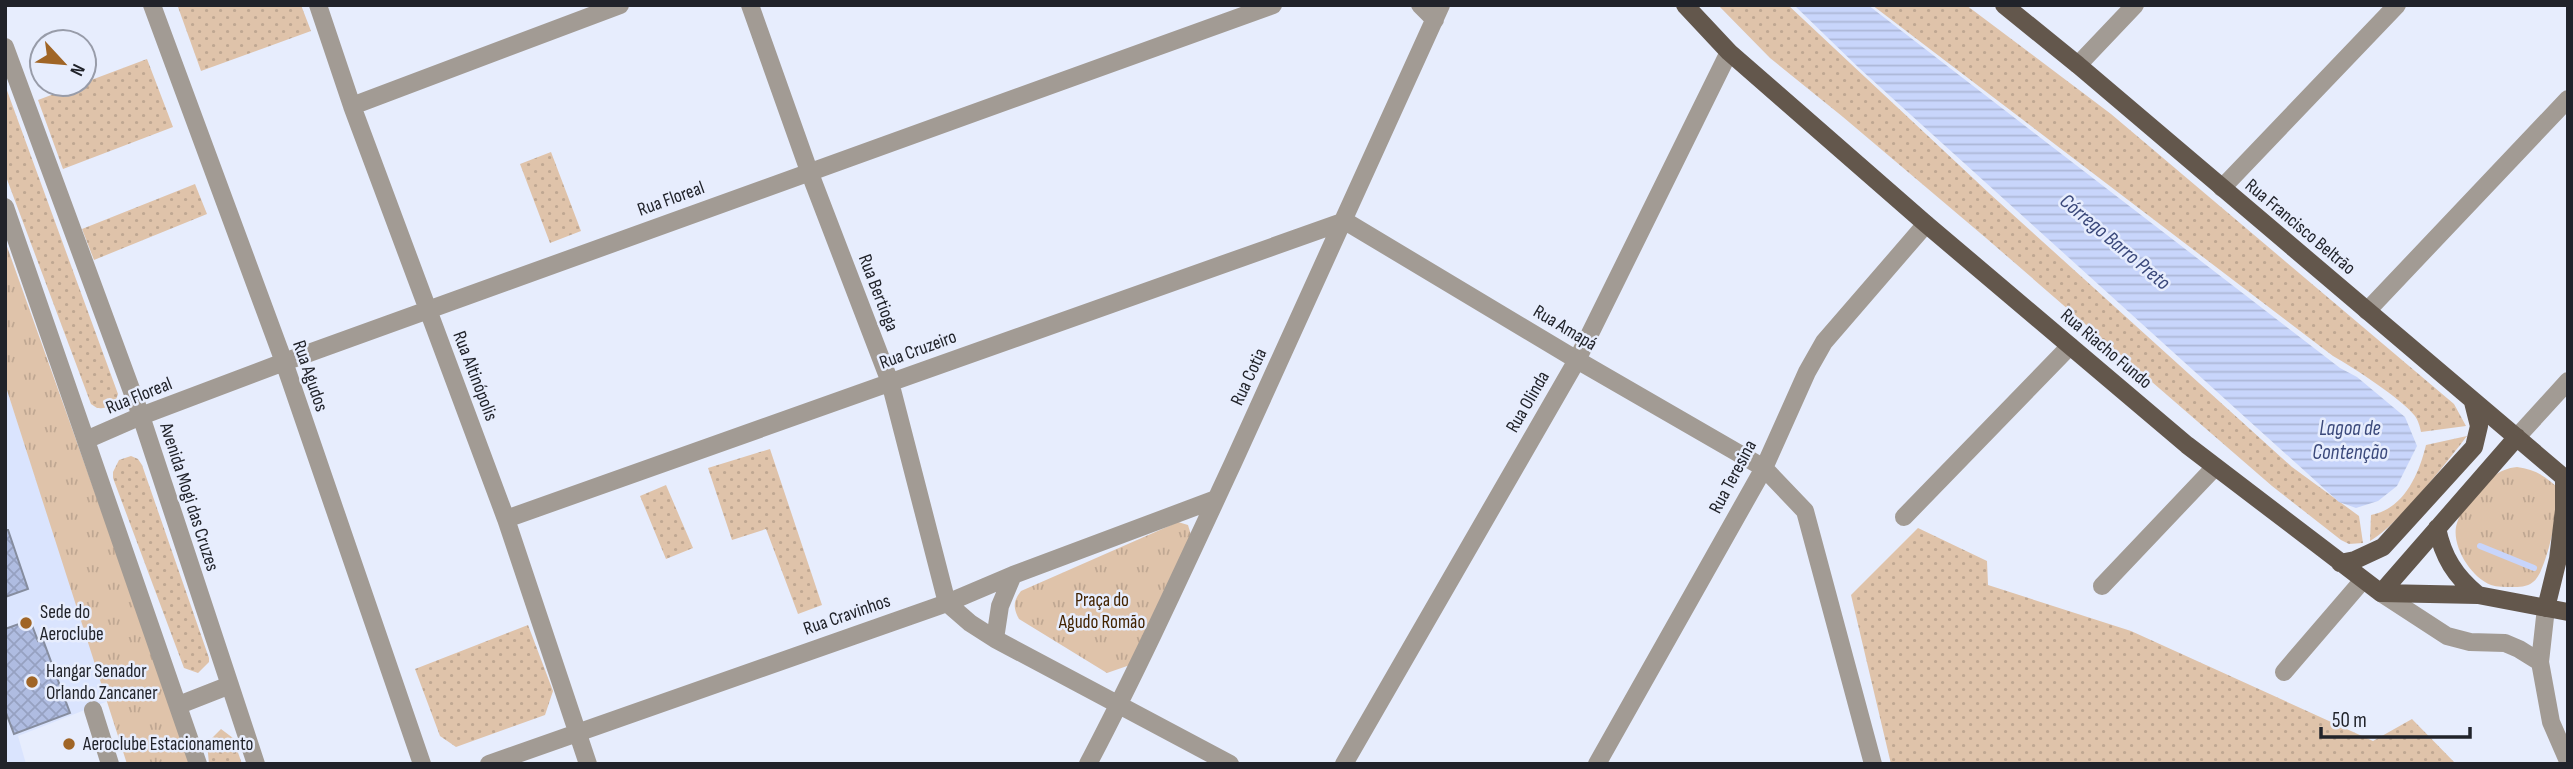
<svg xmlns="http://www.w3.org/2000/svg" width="2573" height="769" font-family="'Sofia Sans Condensed',sans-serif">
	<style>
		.built { fill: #dae4fe }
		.grass { fill: url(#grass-dots) }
		.park { fill: url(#park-tufts) }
		.water { fill: url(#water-rules) }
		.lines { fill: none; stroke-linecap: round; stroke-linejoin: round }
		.stream { stroke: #c8d5fb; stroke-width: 6 }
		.building { fill: url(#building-cross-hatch); stroke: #868d9f; stroke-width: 2 }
		.minor { stroke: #a29b94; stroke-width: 18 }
		.major { stroke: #63574c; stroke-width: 18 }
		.poi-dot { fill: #a06526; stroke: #e7edfd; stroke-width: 2.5 }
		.labels { text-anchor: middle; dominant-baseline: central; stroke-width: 5; stroke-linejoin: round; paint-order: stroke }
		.street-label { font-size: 19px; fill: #21232a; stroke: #e7edfd }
		.park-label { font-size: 19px; fill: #422300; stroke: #e7edfd }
		.poi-label { font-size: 19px; fill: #21232a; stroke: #e7edfd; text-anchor: start }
		.water-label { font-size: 21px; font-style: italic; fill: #3b497b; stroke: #e7edfd }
	</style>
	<defs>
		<pattern id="grass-dots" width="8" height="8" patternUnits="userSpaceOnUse" patternTransform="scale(1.75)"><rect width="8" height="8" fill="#dfc3aa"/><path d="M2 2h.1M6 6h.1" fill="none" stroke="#bfa792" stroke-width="1.8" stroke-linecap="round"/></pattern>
		<pattern id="park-tufts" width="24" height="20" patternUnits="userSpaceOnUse" patternTransform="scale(1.75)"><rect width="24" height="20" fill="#dfc3aa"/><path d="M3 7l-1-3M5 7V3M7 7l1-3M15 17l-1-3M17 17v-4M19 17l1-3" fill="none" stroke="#bfa792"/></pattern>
		<pattern id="water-rules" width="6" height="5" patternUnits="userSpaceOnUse" patternTransform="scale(1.75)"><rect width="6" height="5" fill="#c8d5fb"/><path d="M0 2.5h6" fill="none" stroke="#acb7d7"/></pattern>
		<pattern id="building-cross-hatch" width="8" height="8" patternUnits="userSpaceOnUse" patternTransform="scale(1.75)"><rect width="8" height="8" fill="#afbce1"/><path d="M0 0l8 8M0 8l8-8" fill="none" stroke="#96a1c1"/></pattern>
	</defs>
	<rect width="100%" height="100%" fill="#e7edfd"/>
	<path class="built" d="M5,384L108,701L18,736L26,764H5Z"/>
	<path class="grass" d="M182,5H301L311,31L201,71L178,7Z
		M1718,5H1788L1990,194L2292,467L2359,516L2363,543L2349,544L2341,540L2272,486L1986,238L1843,117L1770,58Z
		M1872,5H1966L2111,114L2454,404L2466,426L2421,432C2420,427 2418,420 2415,416C2402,399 2354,368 2333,356Z
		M147,59L173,127L63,169L38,100Z
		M5,85L118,394C115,405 108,409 97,408L91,404L5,174Z
		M551,152L581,231L550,243L520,164Z
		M195,184L207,214L94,260L82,229Z
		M2467,436C2447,462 2397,526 2370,541L2371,515C2404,509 2419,474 2426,445Z
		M770,449L822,605L798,614L766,529L732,540L708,468Z
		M131,456L138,459L142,465L209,658V662L198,673L184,668L113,478V472L119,460Z
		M666,485L693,548L666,559L640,496Z
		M1918,528L1987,561L1988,585L2131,631L2373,741L2412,719L2456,764H1891L1851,595Z
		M528,625L553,691L545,715L456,747L440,736L415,669Z
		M221,729L233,738L242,764H209L207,743Z"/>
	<path class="park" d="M5,241L192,764H127L5,384Z
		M2517,467C2535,469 2547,477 2560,490C2558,509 2547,572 2533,582C2527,587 2519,587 2512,587C2505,587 2497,587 2491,585C2470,577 2450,544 2457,523C2461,510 2469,502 2478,492C2490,479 2498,469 2517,467Z
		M1178,522L1188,525L1191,535L1130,665L1107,673L1019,619C1013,608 1013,601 1021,591Z"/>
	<path class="water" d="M1794,5H1868L2340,368L2357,377L2405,417L2417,446L2397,486L2378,501L2356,508L2339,502L1859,68Z"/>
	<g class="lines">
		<path class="stream" d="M2480,546L2534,568"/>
	</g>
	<path class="building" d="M5,530H8L28,589L5,597Z
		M30,620L38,641L43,640L70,713L14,734L5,710V629Z"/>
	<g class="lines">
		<path class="minor" d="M152,5L284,362L422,764
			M318,5L352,106L506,519L588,764
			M750,5L809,171L890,382L947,603
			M1420,5L1435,20
			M5,47L141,416L256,764
			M2078,65L2135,5
			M352,106L620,5
			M2222,188L2397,5
			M5,207L198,764
			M2367,311L2568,99
			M2517,437L2568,381
			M86,440L141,416L284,362L1273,5
			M1904,517L2070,346
			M506,519L1345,221L1577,360L1764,468L1805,511L1873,764
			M2102,586L2215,467
			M2381,593L2447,636L2470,642L2505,643L2519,649L2540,662
			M947,603L970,623L995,639L1230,764
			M2546,608L2540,662L2551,722L2568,761
			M995,639L1000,606L1013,575
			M2284,672L2363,580
			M179,705L230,685
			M93,710L110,764
			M489,764L947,603L1013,575L1216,499
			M1088,764C1140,665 1186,564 1233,463C1303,311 1372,158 1441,5
			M1344,764L1577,360L1729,52
			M1597,764L1764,468L1807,372L1824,342L1926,224"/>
		<path class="major" d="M1685,5L1729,52L1926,224L2187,445L2381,593
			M2004,5L2078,65L2568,481
			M2437,528C2443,557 2455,576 2478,595
			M2558,559L2564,510V477
			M2340,563L2355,560L2383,547L2474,447L2479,426L2473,402
			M2381,593L2517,437
			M2381,593L2478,595L2568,612
			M2546,608L2558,559L2563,551"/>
	</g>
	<g class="poi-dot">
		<circle cx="26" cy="623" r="7"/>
		<circle cx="32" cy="682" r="7"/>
		<circle cx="69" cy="744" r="7"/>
	</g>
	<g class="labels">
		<g class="street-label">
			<text transform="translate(671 199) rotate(-20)">Rua Floreal</text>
			<text transform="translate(2300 227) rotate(40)">Rua Francisco Beltrão</text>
			<text transform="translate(878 293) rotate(69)">Rua Bertioga</text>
			<text transform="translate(1565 328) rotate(31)">Rua Amapá</text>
			<text transform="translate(2106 349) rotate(40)">Rua Riacho Fundo</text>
			<text transform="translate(918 350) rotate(-20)">Rua Cruzeiro</text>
			<text transform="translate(310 376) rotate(71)">Rua Agudos</text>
			<text transform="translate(475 376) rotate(69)">Rua Altinópolis</text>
			<text transform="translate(1249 377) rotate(-65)">Rua Cotia</text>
			<text transform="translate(139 396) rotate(-22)">Rua Floreal</text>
			<text transform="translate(1528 402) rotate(-60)">Rua Olinda</text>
			<text transform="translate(1733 477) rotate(-62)">Rua Teresina</text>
			<text transform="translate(189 497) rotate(72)">Avenida Mogi das Cruzes</text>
			<text transform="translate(847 615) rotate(-19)">Rua Cravinhos</text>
		</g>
		<g class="park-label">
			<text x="1102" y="600">Praça do<tspan x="1102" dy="22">Agudo Romão</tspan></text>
		</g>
		<g class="poi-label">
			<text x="40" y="612">Sede do<tspan x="40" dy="22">Aeroclube</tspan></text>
			<text x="46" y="671">Hangar Senador<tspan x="46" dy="22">Orlando Zancaner</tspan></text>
			<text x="83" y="744">Aeroclube Estacionamento</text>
		</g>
		<g class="water-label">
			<text transform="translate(2115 242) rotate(40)">Córrego Barro Preto</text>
			<text x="2350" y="428">Lagoa de<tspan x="2350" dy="24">Contenção</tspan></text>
		</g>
	</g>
	<rect width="2573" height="769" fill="none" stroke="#21232a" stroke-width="14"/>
	<g transform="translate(63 63) rotate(116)"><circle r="33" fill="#e7edfd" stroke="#989ca9" stroke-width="2"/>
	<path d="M0-5L12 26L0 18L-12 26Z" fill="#a06526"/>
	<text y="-10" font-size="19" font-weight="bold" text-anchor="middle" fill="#21232a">N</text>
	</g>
	<path d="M2321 727v10h149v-10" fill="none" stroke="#21232a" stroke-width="3.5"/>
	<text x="2332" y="727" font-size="21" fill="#21232a" stroke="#e7edfd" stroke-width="5" paint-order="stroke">50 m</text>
</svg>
